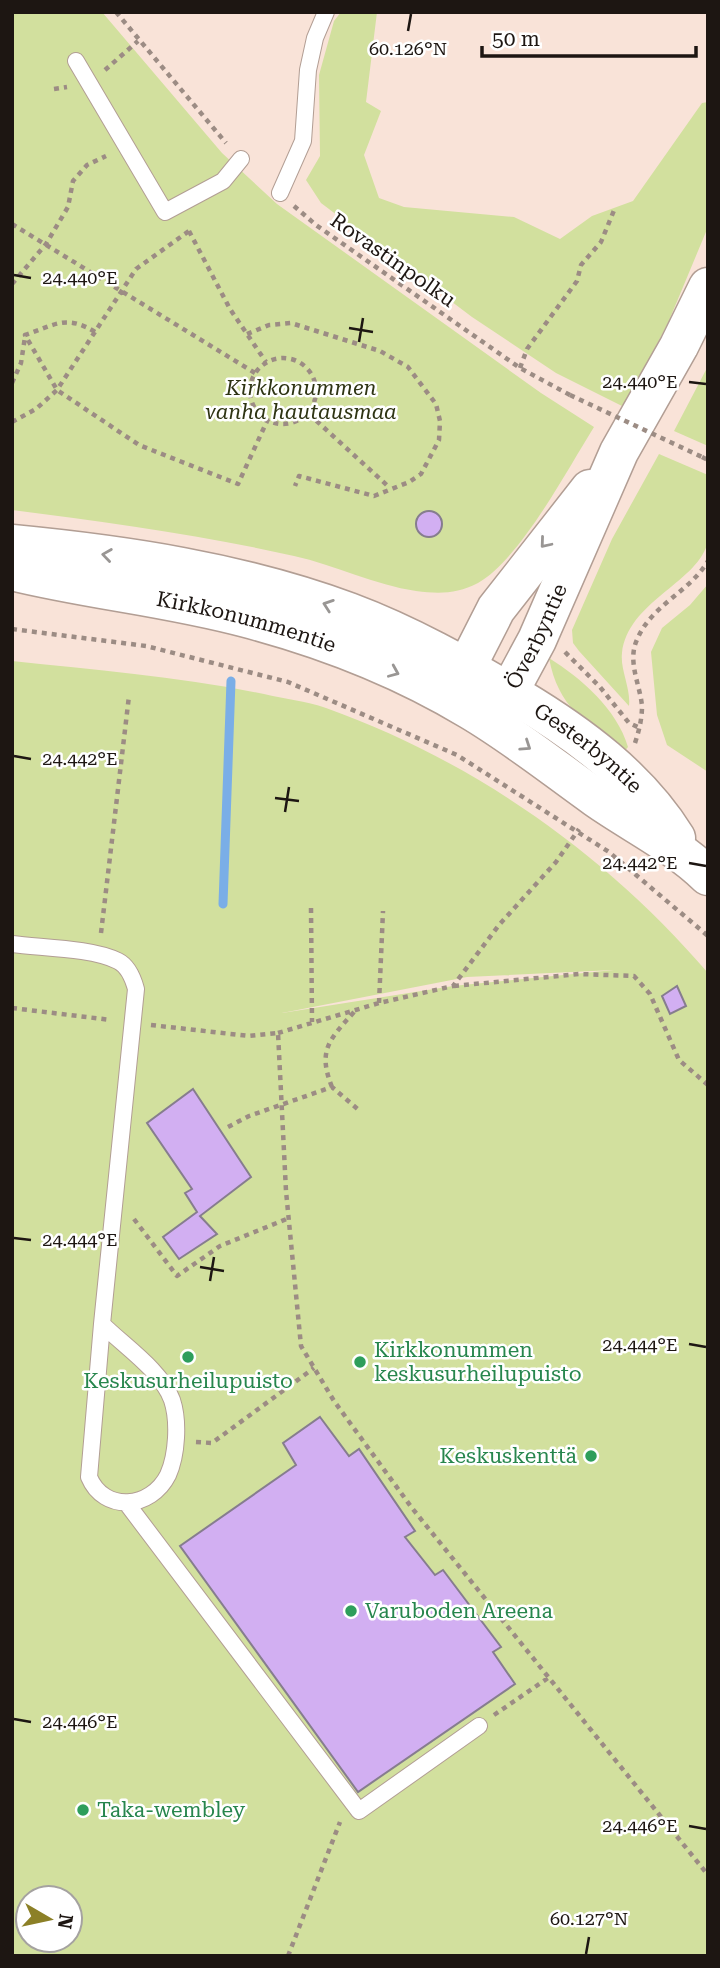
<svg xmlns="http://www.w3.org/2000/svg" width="720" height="1968" font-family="'Roboto Serif',serif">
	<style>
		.green { fill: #d2e09e; fill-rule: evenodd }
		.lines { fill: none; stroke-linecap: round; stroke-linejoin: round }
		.stream { stroke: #7aaee7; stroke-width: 9 }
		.building { fill: #d2aff2; stroke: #867d8e; stroke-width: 2 }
		.lane-casing { stroke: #b29e94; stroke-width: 18 }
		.secondary-casing { stroke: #b29e94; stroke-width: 41 }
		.path { stroke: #9c8c84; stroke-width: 4.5; stroke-dasharray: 5 5; stroke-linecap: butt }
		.lane { stroke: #fff; stroke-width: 16 }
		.secondary { stroke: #fff; stroke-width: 38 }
		.path-bridge { stroke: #9c8c84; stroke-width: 4.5; stroke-dasharray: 5 5; stroke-linecap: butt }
		.oneway { stroke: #999694 }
		.ticks { fill: none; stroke: #1d1612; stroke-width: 2.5 }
		.leisure-dot { fill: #2e9e5b; stroke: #fff; stroke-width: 2.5 }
		.labels { text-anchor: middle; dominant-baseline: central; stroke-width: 5; stroke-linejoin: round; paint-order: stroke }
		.street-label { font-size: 21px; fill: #1d1612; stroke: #fff }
		.park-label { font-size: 21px; font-style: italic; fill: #2e3413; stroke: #fff }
		.leisure-label { font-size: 21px; fill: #27864d; stroke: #fff; text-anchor: start }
		.ticks-label { font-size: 18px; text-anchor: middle; fill: #1d1612; stroke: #fff; stroke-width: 5; stroke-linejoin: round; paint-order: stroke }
	</style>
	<rect width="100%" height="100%" fill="#f9e3d8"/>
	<path class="green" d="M12,12H102L222,153L277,204L541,393L594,427C567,470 521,558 478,583C457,594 439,594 416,591C375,585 335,565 294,556C201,535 107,522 12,510Z
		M341,12H377L366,102L381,111L364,155L379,198L404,207L514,217L560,239L592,216L633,201L702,103L708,102V227L668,323L624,407L556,373L472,317L321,203L306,180L320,156L319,75L334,21Z
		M708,366V446L674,431Z
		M659,454L708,475C708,495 713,525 707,545C694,584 628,602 622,653C620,670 631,688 629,706L579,651L573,643L572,630L612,539Z
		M708,584V772L667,745L657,715L651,652L662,628L690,605Z
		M549,658C581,678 617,709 628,747L623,753C586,723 558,707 549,658Z
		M12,661C96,670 181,677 264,694C284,699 306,701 326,708C474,761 606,854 708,973V1956H12ZM614,970L453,986L282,1013L467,977ZM28,1898H70V1940H28Z"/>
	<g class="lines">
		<path class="stream" d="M223,904L231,681"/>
	</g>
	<path class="building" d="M416 524a13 13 0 1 1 26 0a13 13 0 1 1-26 0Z
		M677,986L686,1006L670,1014L662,996Z
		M193,1089L251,1177L200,1216L217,1234L179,1259L163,1237L197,1212L185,1193L192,1189L147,1123Z
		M320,1417L349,1456L359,1449L415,1531L405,1537L435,1575L443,1570L501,1647L493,1652L515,1684L358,1792L180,1546L296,1465L283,1443Z"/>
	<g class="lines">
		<defs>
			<path id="lane" d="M76,61L165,212L223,181L241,159
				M280,193L303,141L308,70L315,38L326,12
				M12,944C42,948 92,948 118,961C128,966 133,978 136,989L102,1324
				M102,1324C124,1346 161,1370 172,1400C179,1421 177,1455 168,1475C151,1509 104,1513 89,1477Z
				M128,1505L359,1811L479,1726"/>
			<g id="secondary">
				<path id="s1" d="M12,544C126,555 241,572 349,612C408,634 465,666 519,698C579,734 639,778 676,838"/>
				<path id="s2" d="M12,571C89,590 169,597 246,618C322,638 402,669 470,710C514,736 554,768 596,798C633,824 675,844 708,876"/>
				<path d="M468,693L466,668L496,609L590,489"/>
				<path id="s3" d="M487,701L509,692L537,640L619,452L679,346L708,287"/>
			</g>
		</defs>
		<use href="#lane" class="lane-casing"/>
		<use href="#secondary" class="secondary-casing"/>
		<path class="path" d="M116,12L226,143
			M105,70L138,41
			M54,89L67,87
			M294,206L316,225L520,368L570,395
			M12,224L255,373
			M189,231L230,309L266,362
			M12,284L46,244L68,207L73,181L87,165L106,156
			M95,332C66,314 55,325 25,335L57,390L139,445L238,484L268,419
			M247,334L269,325L291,323L380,351L408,367L436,404L440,421L439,440L421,474L409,482L374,496L299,476L295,486
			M250 391a33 33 0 1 1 66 0a33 33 0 1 1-66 0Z
			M520,368L527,349L577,281L581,265L601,242L615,208
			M12,383L21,363L25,337
			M309,414L390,488
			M12,422L36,409L57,390L136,269L189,231
			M702,457L708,460
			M12,629L146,646L288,682L457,755L609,852L708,936
			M565,652L600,687L629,723L640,728
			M635,743C639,731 642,719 642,706C640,685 628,663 636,642C650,605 689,593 708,561
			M311,908L312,1022
			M101,933L129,696
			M454,986L579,974L634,976L650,994L679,1060L708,1085
			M379,1003L383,911
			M12,1008L111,1020
			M151,1025L249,1036L278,1033L286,1191L301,1346L334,1401L412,1508L708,1875
			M278,1033L379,1003L453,986L499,925L556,862L579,829
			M332,1087C317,1050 330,1039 354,1012
			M228,1127L249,1116L332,1087L361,1112
			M134,1219L177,1276L220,1246L289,1218
			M196,1442L212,1443L314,1368
			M494,1715L548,1678
			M288,1956L340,1822"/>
		<use href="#lane" class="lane"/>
		<use href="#secondary" class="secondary"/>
		<path class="path-bridge" d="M570,395L702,457"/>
	</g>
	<defs><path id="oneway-chevron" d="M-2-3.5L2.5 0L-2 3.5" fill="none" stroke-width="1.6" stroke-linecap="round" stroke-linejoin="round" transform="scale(1.75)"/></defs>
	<g class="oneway">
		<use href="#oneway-chevron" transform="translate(545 543) rotate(130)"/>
		<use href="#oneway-chevron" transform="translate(107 555) rotate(-172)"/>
		<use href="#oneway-chevron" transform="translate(328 605) rotate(-161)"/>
		<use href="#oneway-chevron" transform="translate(394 672) rotate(23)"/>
		<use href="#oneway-chevron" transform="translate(526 746) rotate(34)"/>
	</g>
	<path class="ticks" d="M408,31L411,14M14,275L31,278M349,328L373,332M359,342L363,318M689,382L706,384M14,756L31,759M275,798L299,801M285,812L289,787M689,863L706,866M14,1238L31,1240M200,1267L224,1271M210,1281L214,1257M689,1344L706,1347M14,1719L31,1722M689,1826L706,1829M586,1954L589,1937"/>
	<g class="leisure-dot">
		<circle cx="188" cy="1357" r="7"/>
		<circle cx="360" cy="1362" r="7"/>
		<circle cx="591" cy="1456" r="7"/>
		<circle cx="351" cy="1611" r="7"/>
		<circle cx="83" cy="1810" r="7"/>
	</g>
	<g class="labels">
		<g class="street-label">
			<text transform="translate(393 260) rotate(35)">Rovastinpolku</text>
			<text stroke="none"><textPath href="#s2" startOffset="240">Kirkkonummentie</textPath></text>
			<text stroke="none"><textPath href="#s3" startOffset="86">Överbyntie</textPath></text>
			<text stroke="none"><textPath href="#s1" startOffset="621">Gesterbyntie</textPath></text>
		</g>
		<g class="park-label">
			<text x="301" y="388">Kirkkonummen<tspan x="301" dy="24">vanha hautausmaa</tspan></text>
		</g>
		<g class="leisure-label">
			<text x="374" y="1350">Kirkkonummen<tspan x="374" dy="24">keskusurheilupuisto</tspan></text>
			<text x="188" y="1381" text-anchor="middle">Keskusurheilupuisto</text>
			<text x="577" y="1456" text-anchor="end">Keskuskenttä</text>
			<text x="365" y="1611">Varuboden Areena</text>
			<text x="97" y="1810">Taka-wembley</text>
		</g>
	</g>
	<g class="ticks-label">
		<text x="408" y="55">60.126°N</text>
		<text x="80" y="284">24.440°E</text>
		<text x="640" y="388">24.440°E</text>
		<text x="80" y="765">24.442°E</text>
		<text x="640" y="869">24.442°E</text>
		<text x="80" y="1246">24.444°E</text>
		<text x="640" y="1351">24.444°E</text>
		<text x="80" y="1728">24.446°E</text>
		<text x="640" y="1832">24.446°E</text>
		<text x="589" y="1925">60.127°N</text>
	</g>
	<rect width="720" height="1968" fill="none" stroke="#1d1612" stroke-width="28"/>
	<g transform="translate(49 1919) rotate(99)"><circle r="33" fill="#ffffff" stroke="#a5a2a0" stroke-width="2"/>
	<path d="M0-5L12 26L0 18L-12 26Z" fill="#8c8027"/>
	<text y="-10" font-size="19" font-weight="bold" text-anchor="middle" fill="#1d1612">N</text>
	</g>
	<path d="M482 46v10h214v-10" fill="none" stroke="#1d1612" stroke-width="3.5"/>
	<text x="492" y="46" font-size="21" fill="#1d1612" stroke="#ffffff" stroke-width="5" paint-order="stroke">50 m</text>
</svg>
